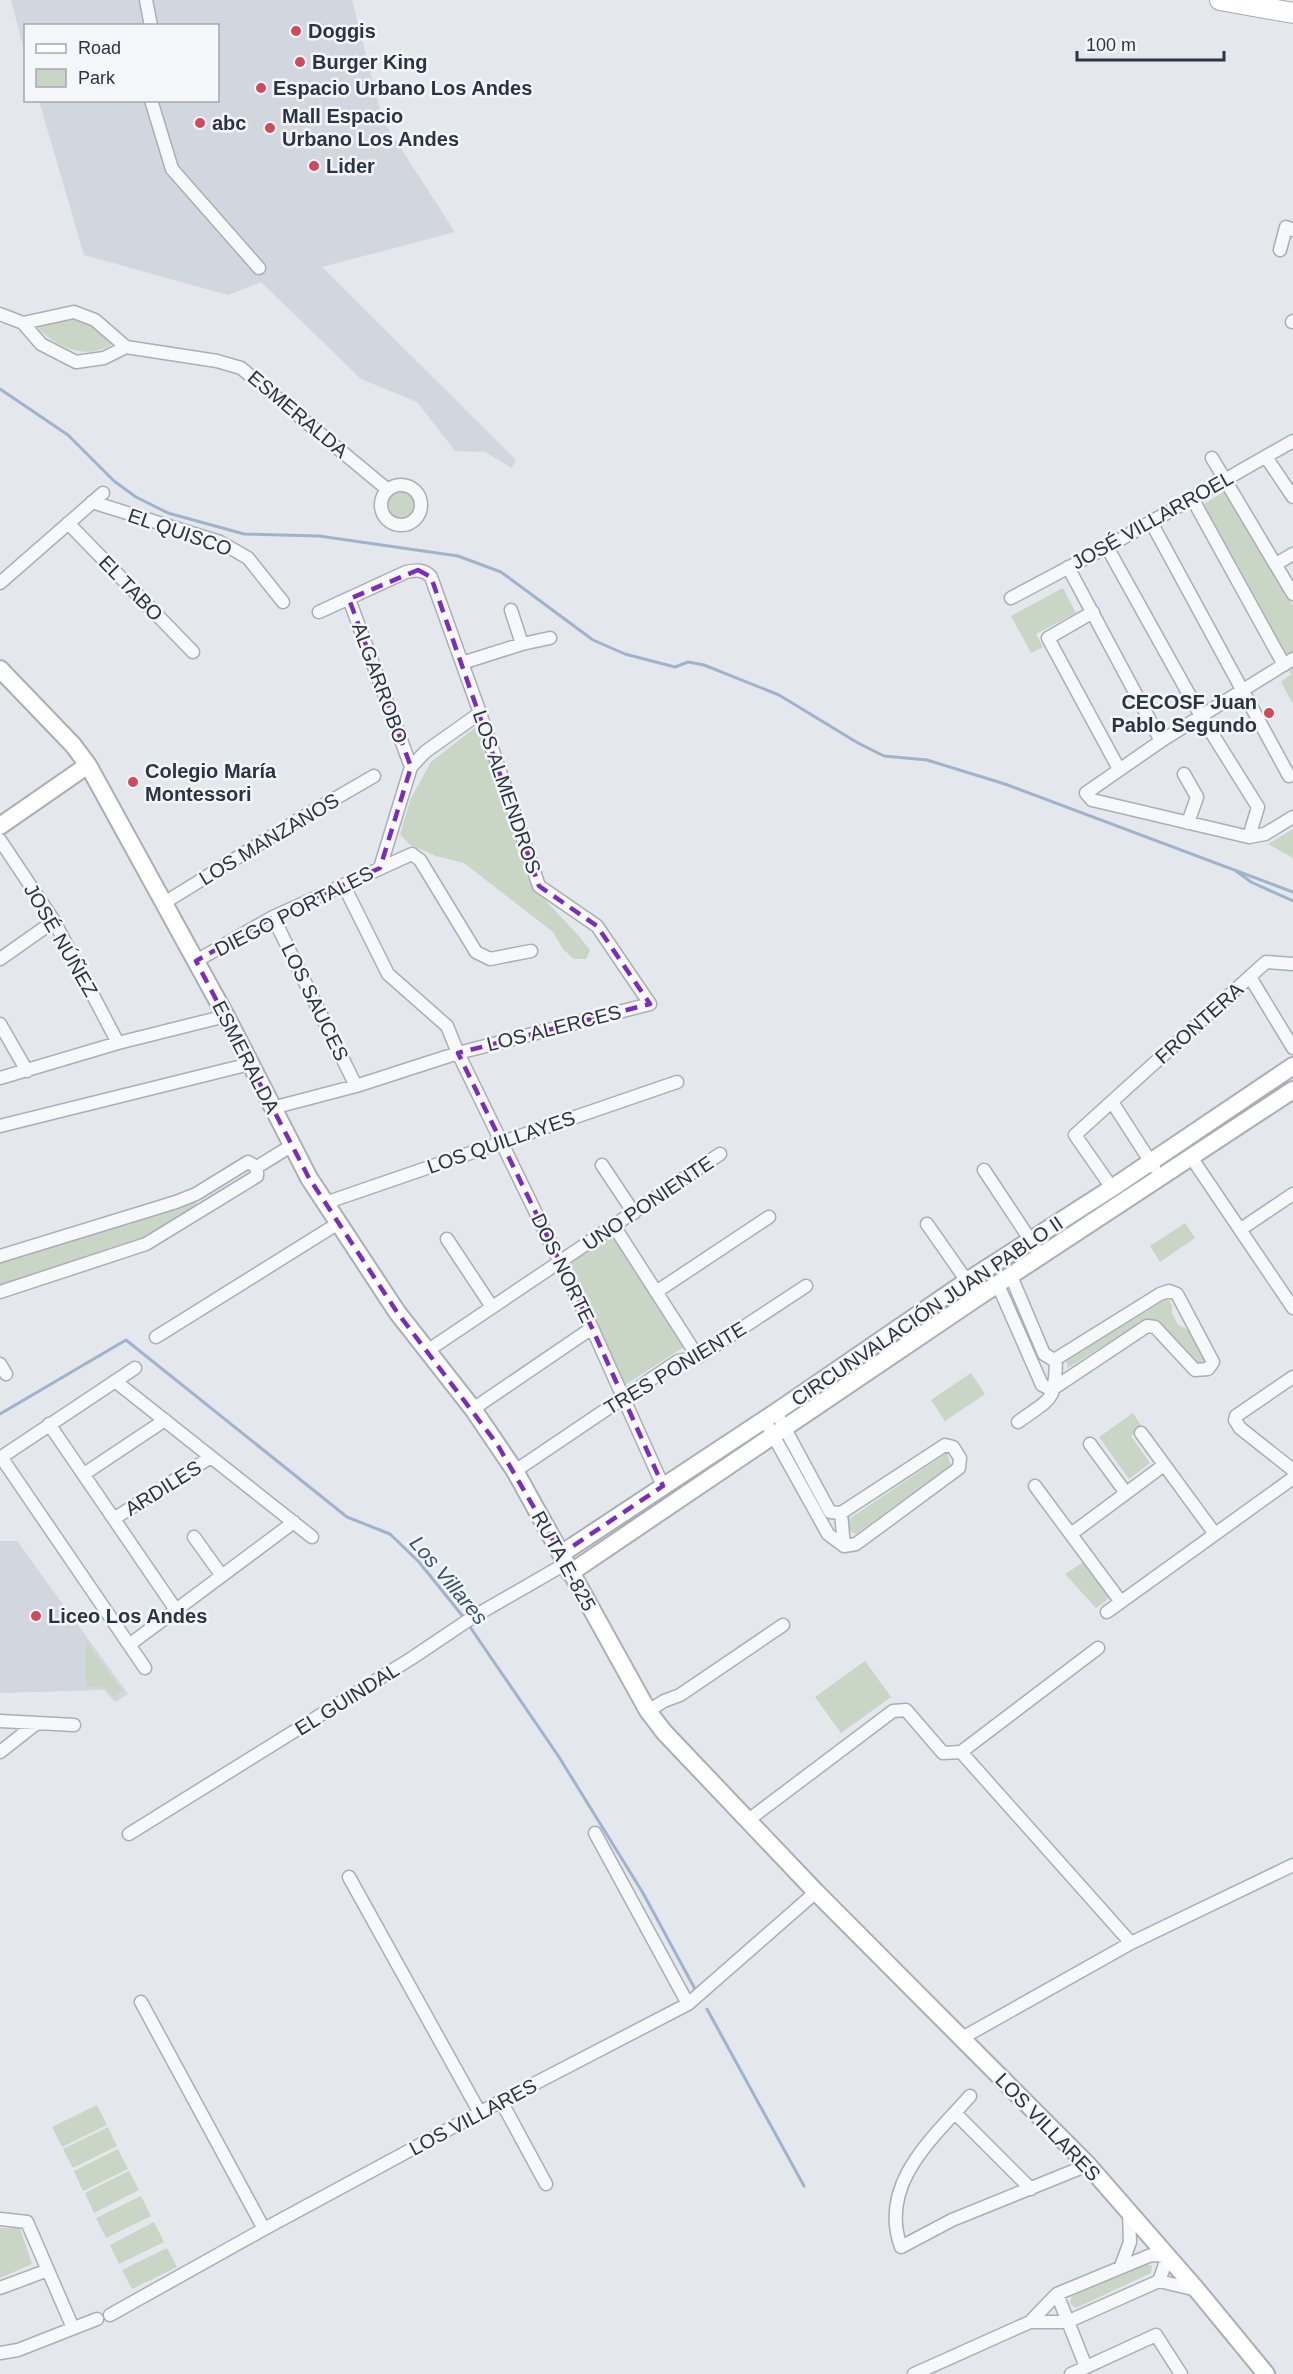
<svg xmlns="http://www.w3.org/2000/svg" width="1293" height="2374" font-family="Arial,sans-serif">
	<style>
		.built { fill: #d2d6de }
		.green { fill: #c9d6c5 }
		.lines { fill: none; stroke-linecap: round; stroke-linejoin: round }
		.stream { stroke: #9fb4cc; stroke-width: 3 }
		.street-casing { stroke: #a9aeb7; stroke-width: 15 }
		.secondary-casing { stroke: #a9aeb7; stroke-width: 20 }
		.primary-casing { stroke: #a3abb8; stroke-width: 22 }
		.street { stroke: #f7f8fa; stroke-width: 12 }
		.secondary { stroke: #fff; stroke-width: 16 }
		.primary { stroke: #fff; stroke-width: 20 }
		.marked { fill: none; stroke: #7b2cbf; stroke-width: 4.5; stroke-dasharray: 12 8; stroke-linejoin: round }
		.poi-dot { fill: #d1495b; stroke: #f4f6f9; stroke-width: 2 }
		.labels { text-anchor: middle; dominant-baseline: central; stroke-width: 5; stroke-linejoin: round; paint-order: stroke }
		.poi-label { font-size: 20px; font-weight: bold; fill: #2b3445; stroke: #f4f6f9; text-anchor: start }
		.street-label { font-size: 20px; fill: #2b3445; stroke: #f4f6f9 }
		.water-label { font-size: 21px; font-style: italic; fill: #34527a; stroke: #f4f6f9 }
	</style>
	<rect width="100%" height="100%" fill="#e4e7ec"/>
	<path class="built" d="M11,0H352L383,121L455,232L322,267L516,460L512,468L485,452L455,451L417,402L361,379L261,282L228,295L84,255L39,101L218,100V26H26L25,54Z
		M0,1541H17L128,1694L115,1702L104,1690L0,1693Z"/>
	<path class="green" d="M74,318L97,326L114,343C88,361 57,349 36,326Z
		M385 505a16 16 0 1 1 32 0a16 16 0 1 1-32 0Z
		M1225,491L1293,606V704L1281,682L1291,674L1201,506Z
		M1063,588L1076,613L1036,634L1043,647L1031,653L1011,616Z
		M477,726L528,878C546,905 571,924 590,950L586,959H574L563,949L553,932L464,863L436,856L410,845L400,834L411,798L431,762Z
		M1293,829V858L1268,844Z
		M195,1201L201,1208L143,1243L0,1289V1261Z
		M1185,1223L1195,1238L1160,1262L1150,1246Z
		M614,1230L687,1345L625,1385L568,1260Z
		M1168,1298L1172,1305V1313L1178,1325L1189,1330L1207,1361L1205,1365L1198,1364L1157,1322L1148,1321L1138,1324L1068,1368L1066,1361Z
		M971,1373L985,1394L945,1421L931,1400Z
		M1133,1413L1142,1427L1131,1436L1150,1463L1129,1479L1099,1437Z
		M947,1453L951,1465L856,1534L847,1530L843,1523Z
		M1085,1561L1110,1595L1106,1601L1096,1608L1065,1574Z
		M86,1641L122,1691L114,1697L104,1686L86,1687Z
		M865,1661L891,1697L841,1733L815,1697Z
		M97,2105L107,2125L62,2147L52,2127Z
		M108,2127L117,2146L73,2168L63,2149Z
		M118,2149L128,2169L83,2191L74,2171Z
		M129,2171L139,2190L94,2213L85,2193Z
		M141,2196L151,2216L106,2238L96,2218Z
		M154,2222L164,2242L119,2264L110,2245Z
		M0,2228H20L32,2264L0,2278Z
		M167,2248L177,2267L132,2289L122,2270Z
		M1144,2263L1152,2266L1151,2273L1076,2308L1070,2304L1071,2297Z"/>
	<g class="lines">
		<path class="stream" d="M0,389L68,435L114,481L136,497L168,513L244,534L319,536L458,556L501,572L593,640L625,654L675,667L688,662L704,665L779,695L858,743L884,756L927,760L1005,784L1293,892
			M1236,871L1251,882L1293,901
			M0,1414L126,1340L347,1517L390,1534L419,1562L465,1619
			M468,1624L559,1757L643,1893L695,1989
			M707,2009L804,2186"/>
		<defs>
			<path id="street" d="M146,0L151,26
				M151,100L172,169L259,268
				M1280,250L1286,227L1293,230
				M0,314L23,323L41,344L76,362L104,358L126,347L217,361L241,368L388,490
				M1292,322L1293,321
				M23,323L74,312L95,320L126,347
				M1266,457L1293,497
				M1212,458L1293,594
				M381 505a20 20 0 1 1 40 0a20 20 0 1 1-40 0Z
				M1192,498L1284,665
				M92,502L220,542L248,558L283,602
				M1151,522L1289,776
				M68,523L193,652
				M1107,547L1201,716L1258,807L1249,837
				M1276,564L1293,554
				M1068,567L1161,741
				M0,583L103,493
				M1011,598L1107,547L1293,441
				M349,599L411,767
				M511,610L522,644
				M1093,612L1048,638L1119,769
				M1293,659L1161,741L1086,793L1092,800L1249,837L1265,834L1293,817
				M462,663L522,644L550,638
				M1184,774L1197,797L1188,823
				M0,840L54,921L118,1043
				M380,868L411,767L425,752L480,713
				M344,886L388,974L447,1026L458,1053L592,1328L663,1486
				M164,903L293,823L374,776
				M273,917L356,1086
				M0,959L54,921
				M196,961L273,917L412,854L420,860L476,952L490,959L531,951
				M1250,977L1293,1048
				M0,1024L27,1071
				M0,1078L118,1043L226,1016
				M1112,1102L1154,1167
				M272,1108L356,1086L458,1053L650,1004L597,926L539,886L480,713L431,577C424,569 416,570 406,572L319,612
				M0,1126L250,1064
				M1191,1157L1293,1308
				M602,1165L634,1213
				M984,1170L1041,1256
				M1112,1188L1075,1135L1266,962L1293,964
				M325,1203L677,1082
				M927,1224L978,1297
				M614,1226L698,1357
				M1241,1229L1293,1194
				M447,1239L492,1307
				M0,1256L176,1202L196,1194L248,1162L257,1167L291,1146
				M998,1285L1042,1385L1048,1388H1054L1147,1326L1155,1327L1195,1370L1208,1369L1213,1362L1177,1294L1169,1291L1160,1294L1054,1360L1044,1354L1011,1276
				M0,1292L146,1244L257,1176V1167
				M656,1292L769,1217
				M156,1337L337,1224
				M427,1351L720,1154
				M0,1364L6,1374
				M1293,1377L1236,1416L1235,1420L1240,1428L1293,1470
				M115,1381L312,1537
				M473,1409L592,1328
				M764,1419L828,1534L844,1546L856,1544L959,1468L960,1458L953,1447L945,1445L841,1513L830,1512L776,1412
				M1018,1422C1052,1397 1055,1403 1056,1359
				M49,1424L176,1610
				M1141,1433L1215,1534
				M1090,1444L1126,1493
				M1,1457L145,1668
				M0,1458L135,1368
				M515,1471L678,1361L698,1357L806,1286
				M84,1474L165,1420
				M1035,1486L1121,1602
				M841,1513L844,1546
				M115,1518L211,1457
				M1071,1534L1164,1465
				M194,1537L222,1576
				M1107,1612L1293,1478
				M129,1645L294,1522
				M648,1711L664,1701L680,1695L783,1625
				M0,1721L74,1725
				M0,1752L37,1723
				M961,1752L1131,1943L1293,1865
				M747,1821L893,1711L906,1710L943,1753L961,1752L1098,1648
				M595,1833L688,2004
				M129,1834L412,1658L473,1617L565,1564
				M349,1877L480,2113
				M141,2002L264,2229
				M962,2038L1131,1943
				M970,2096C933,2138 878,2184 901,2247L952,2220L1088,2165
				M501,2101L546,2184
				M955,2113L1031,2189
				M0,2219L27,2222L73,2328
				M1121,2266L1130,2242L1129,2213
				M0,2288L48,2270
				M1057,2294L1086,2367
				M110,2315L264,2229L501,2101L688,2004L816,1892
				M1030,2322H1067L1159,2281L1197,2290
				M0,2353L18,2350L97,2319
				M914,2374L1030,2322L1057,2294L1151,2255L1168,2256L1159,2281
				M1071,2374L1156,2335L1181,2374"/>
			<path id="secondary" d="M0,669L73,745L88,765L226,1016L309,1178L397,1312L473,1409L515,1471L648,1711L664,1732L816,1892L1088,2165L1197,2290L1266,2374
				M0,826L88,765
				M561,1554L776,1412L967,1281L1112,1188L1293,1066
				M570,1573L978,1297L1293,1090"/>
			<path id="primary" d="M1220,0L1293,13"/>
		</defs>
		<use href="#street" class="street-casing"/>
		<use href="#secondary" class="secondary-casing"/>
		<use href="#primary" class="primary-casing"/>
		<use href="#street" class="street"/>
		<use href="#secondary" class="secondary"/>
		<use href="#primary" class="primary"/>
	</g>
	<path class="marked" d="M418,570L431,577L539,886L597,926L650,1004L458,1053L592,1328L663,1486L561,1554L497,1444L397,1312L309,1178L196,961L273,917L380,868L411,767L349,599Z"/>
	<g class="poi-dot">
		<circle cx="296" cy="31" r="6"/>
		<circle cx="300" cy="62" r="6"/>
		<circle cx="261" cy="88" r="6"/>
		<circle cx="200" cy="123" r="6"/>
		<circle cx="270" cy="128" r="6"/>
		<circle cx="314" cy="166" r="6"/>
		<circle cx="1269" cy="713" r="6"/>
		<circle cx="133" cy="782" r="6"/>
		<circle cx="36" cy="1616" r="6"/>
	</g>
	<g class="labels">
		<g class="poi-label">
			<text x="308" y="31">Doggis</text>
			<text x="312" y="62">Burger King</text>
			<text x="273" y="88">Espacio Urbano Los Andes</text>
			<text x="282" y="116">Mall Espacio<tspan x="282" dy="23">Urbano Los Andes</tspan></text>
			<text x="212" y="123">abc</text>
			<text x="326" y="166">Lider</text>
			<text x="1257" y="702" text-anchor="end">CECOSF Juan<tspan x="1257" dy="23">Pablo Segundo</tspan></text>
			<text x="145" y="771">Colegio María<tspan x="145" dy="23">Montessori</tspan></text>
			<text x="48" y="1616">Liceo Los Andes</text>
		</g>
		<g class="street-label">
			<text transform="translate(298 414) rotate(40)">ESMERALDA</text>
			<text transform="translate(1152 520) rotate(-29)">JOSÉ VILLARROEL</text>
			<text transform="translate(180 532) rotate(19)">EL QUISCO</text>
			<text transform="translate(131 588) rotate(46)">EL TABO</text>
			<text transform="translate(380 683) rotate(70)">ALGARROBO</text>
			<text transform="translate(507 792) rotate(71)">LOS ALMENDROS</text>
			<text transform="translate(269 839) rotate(-31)">LOS MANZANOS</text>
			<text transform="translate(294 911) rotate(-27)">DIEGO PORTALES</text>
			<text transform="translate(61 940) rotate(60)">JOSÉ NÚÑEZ</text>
			<text transform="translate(315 1002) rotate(64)">LOS SAUCES</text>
			<text transform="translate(1199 1023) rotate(-42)">FRONTERA</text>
			<text transform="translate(554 1028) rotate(-14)">LOS ALERCES</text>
			<text transform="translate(246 1057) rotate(63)">ESMERALDA</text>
			<text transform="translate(501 1142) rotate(-19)">LOS QUILLAYES</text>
			<text transform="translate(648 1203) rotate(-34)">UNO PONIENTE</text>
			<text transform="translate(563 1268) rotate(64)">DOS NORTE</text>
			<text transform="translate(927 1311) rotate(-34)">CIRCUNVALACIÓN JUAN PABLO II</text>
			<text transform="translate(675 1368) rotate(-31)">TRES PONIENTE</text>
			<text transform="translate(163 1488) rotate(-32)">ARDILES</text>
			<text transform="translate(564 1561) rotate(61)">RUTA E-825</text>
			<text transform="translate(347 1699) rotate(-32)">EL GUINDAL</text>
			<text transform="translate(473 2117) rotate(-28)">LOS VILLARES</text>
			<text transform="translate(1048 2127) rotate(46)">LOS VILLARES</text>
		</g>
		<g class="water-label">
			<text transform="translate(449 1580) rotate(50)">Los Villares</text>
		</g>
	</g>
	<rect x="24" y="24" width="195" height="78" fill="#f4f6f9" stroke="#a4a8b1" stroke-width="1.5"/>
	<rect x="36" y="44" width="30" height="9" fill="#ffffff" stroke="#a4a8b1" stroke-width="1.5"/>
	<text x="78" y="54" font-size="18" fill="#2b3445">Road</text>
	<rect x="36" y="69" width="30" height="18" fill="#c9d6c5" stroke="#a4a8b1" stroke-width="1.5"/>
	<text x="78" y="84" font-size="18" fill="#2b3445">Park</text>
	<path d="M1077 51v9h147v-9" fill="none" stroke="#2b3445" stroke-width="3"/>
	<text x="1086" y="51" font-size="18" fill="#2b3445" stroke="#f4f6f9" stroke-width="4.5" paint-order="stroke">100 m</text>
</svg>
